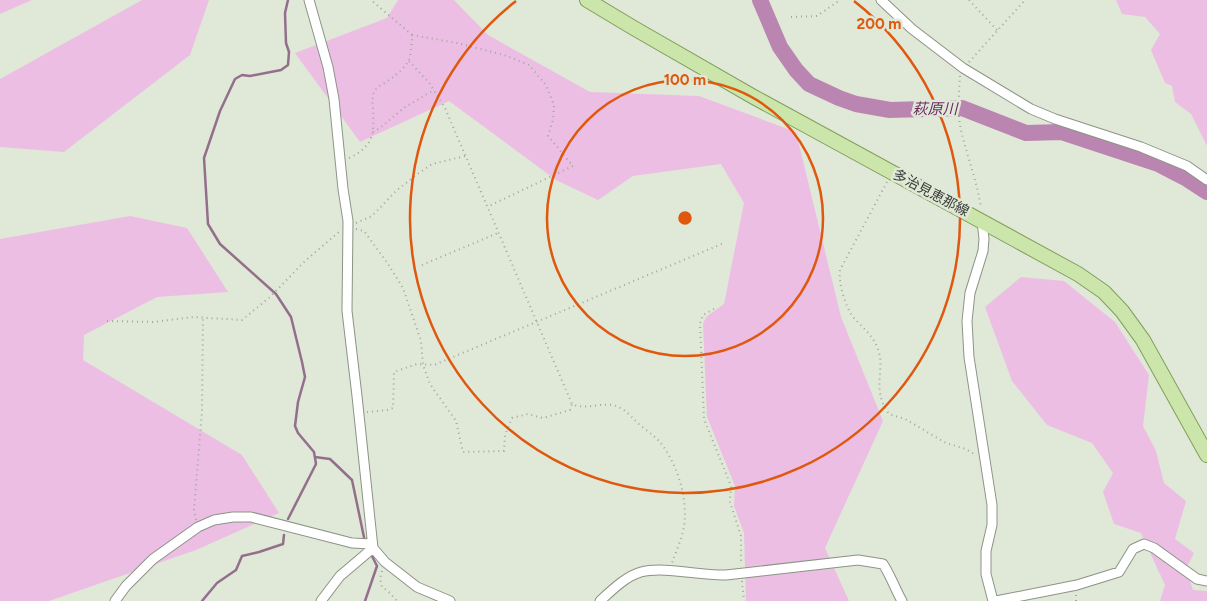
<svg xmlns="http://www.w3.org/2000/svg" width="1207" height="601" font-family="Figtree,'Noto Sans JP',sans-serif">
	<style>
		.green { fill: #edbee4 }
		.lines { fill: none; stroke-linecap: round; stroke-linejoin: round }
		.stream { stroke: #946f8c; stroke-width: 2.5 }
		.river { stroke: #bb85b1; stroke-width: 16 }
		.street-casing { stroke: #8c9485; stroke-width: 11 }
		.primary-casing { stroke: #829f5d; stroke-width: 16 }
		.path { stroke: #a1a79b; stroke-width: 2; stroke-dasharray: 1 4; stroke-linecap: butt }
		.street { stroke: #fff; stroke-width: 9 }
		.primary { stroke: #cbe5aa; stroke-width: 14 }
		.ring { fill: none; stroke: #df580e; stroke-width: 2.5 }
		.labels { text-anchor: middle; dominant-baseline: central; stroke-width: 5; stroke-linejoin: round; paint-order: stroke }
		.street-label { font-size: 14px; fill: #3a3d37; stroke: #e0e8d8 }
		.water-label { font-size: 15px; font-style: italic; fill: #6c2b63; stroke: #e0e8d8 }
		.centre { fill: #df580e; stroke: #e0e8d8; stroke-width: 2.5 }
		.ring-label { font-size: 15px; text-anchor: middle; font-weight: bold; fill: #df580e; stroke: #e0e8d8; stroke-width: 5; stroke-linejoin: round; paint-order: stroke }
	</style>
	<rect width="100%" height="100%" fill="#e0e8d8"/>
	<path class="green" d="M0,0H32L0,14Z
		M142,0H209L190,55L64,152L0,147V79Z
		M398,0H454L488,35L590,92L699,96L796,132L841,317L883,421L825,548L849,601H746L744,533L734,506L735,486L707,417L703,324L706,317L724,304L744,203L721,164L633,176L598,200L556,180L449,101L360,142L295,53L387,18Z
		M1116,0H1207V146L1191,114L1175,102L1172,86L1165,83L1151,50L1160,34L1145,17L1122,14Z
		M130,216L187,228L228,292L157,297L84,335L83,360L242,455L279,513L196,550L49,601H0V239Z
		M1021,277L1064,281L1115,322L1149,375L1143,426L1156,451L1164,483L1186,501L1175,539L1194,553L1186,569L1193,590L1207,591V601H1160L1165,585L1141,533L1114,524L1103,492L1113,473L1092,443L1047,425L1012,381L985,307Z"/>
	<g class="lines">
		<path class="stream" d="M315,457L330,459L352,480L365,542
			M288,519L316,464L314,452L298,433L295,426L298,402L305,377L302,362L291,317L276,294L220,244L208,224L204,158L220,111L235,79L242,75L250,76L281,70L288,65L289,52L286,43L285,13L288,0
			M202,601L217,583L236,570L242,556L259,552L283,544L284,535
			M365,601L377,566L371,554"/>
		<path class="river" d="M760,0L780,47L796,70L809,84L839,98L856,104L890,110L962,108L1026,133L1061,132L1158,164L1187,179L1207,192"/>
		<defs>
			<path id="street" d="M309,0L328,67L334,99L343,189L348,221L347,311L357,396L373,548L385,562L417,587L450,601
				M881,0L912,29L963,68L1031,109L1055,119L1141,147L1187,166L1207,180
				M982,221L984,239L983,251L970,293L967,321L969,357L992,505V525L986,551V574L993,601
				M115,601L126,586L153,559L198,527L214,520L233,517H251L352,543L372,544
				M321,601L340,576L373,548
				M600,601C611,591 626,576 641,572C664,566 701,576 726,575L858,560L883,564C891,576 895,589 902,601
				M996,601L1077,585L1119,572L1133,549L1144,544L1154,548L1197,579L1207,581"/>
			<path id="primary" d="M587,0L632,27L752,96L1078,274L1104,292L1122,311L1143,340L1207,455"/>
		</defs>
		<use href="#street" class="street-casing"/>
		<use href="#primary" class="primary-casing"/>
		<path class="path" d="M969,0L997,30
			M791,17L817,16L840,0
			M412,35L457,43L504,55L529,65L546,85L554,105L553,120L548,136L573,166L487,207
			M409,61L430,84L445,108L572,404C585,410 599,403 613,405C625,408 632,418 641,426C650,433 659,439 665,449C679,470 688,502 684,526C682,539 676,551 672,563
			M969,62L1025,0
			M960,76C959,93 957,113 961,130C967,156 977,181 981,208
			M373,132L380,128L405,107L434,90
			M349,158C375,146 374,132 373,107C372,100 372,94 376,89C379,85 385,83 389,80C410,64 411,61 412,35L371,0
			M887,182L840,270C838,283 846,311 856,320C864,329 873,336 877,347C887,369 870,388 889,414L905,419L946,443L966,449L974,454
			M356,223L372,216L397,190L419,173L432,164L465,156
			M356,229L364,231L388,264L403,288L421,341L423,365L430,384L456,421L463,452L504,451L505,435L512,418L528,414L543,418L570,410L572,404
			M422,265L498,233
			M714,309L703,315L700,323L704,419L731,486L730,502L741,536V564
			M107,321L154,322L193,317L242,320L270,297L305,261L339,232
			M367,412L387,410L393,408L394,372L417,364L434,365L724,243
			M196,520L194,510L202,411L203,317
			M382,571L380,579L382,587L388,591L397,601
			M742,581L744,601
			M1076,595V601"/>
		<use href="#street" class="street"/>
		<use href="#primary" class="primary"/>
	</g>
	<g class="ring">
		<circle cx="685" cy="218" r="138"/>
		<path d="M854 1A275 275 0 1 1 516 1"/>
	</g>
	<g class="labels">
		<g class="street-label">
			<text transform="translate(931 193) rotate(28)">多治見恵那線</text>
		</g>
		<g class="water-label">
			<text x="935" y="109">萩原川</text>
		</g>
	</g>
	<circle cx="685" cy="218" r="8" class="centre"/>
	<g class="ring-label">
		<text x="879" y="29">200 m</text>
		<text x="685" y="85">100 m</text>
	</g>
</svg>
